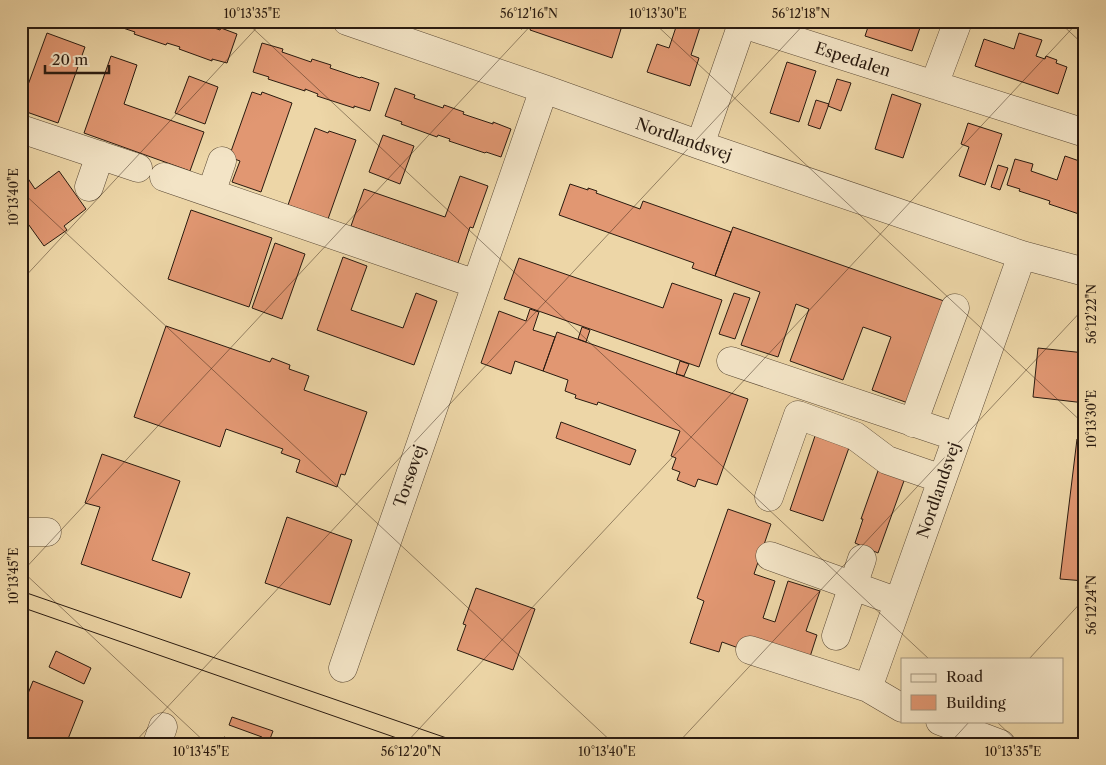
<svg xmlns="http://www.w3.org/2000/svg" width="1106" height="765" font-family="'Libre Caslon Text',serif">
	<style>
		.building { fill: #e19772; stroke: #2a1b10 }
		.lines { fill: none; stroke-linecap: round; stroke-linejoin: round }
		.minor-casing { stroke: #5b4a36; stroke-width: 29 }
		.minor { stroke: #f3e4c6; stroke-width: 28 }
		.tram { stroke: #2a1b10; stroke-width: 1 }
		.ticks { fill: none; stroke: #2a1b10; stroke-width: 1; stroke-opacity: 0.45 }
		.labels { text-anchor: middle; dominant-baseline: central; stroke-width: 4.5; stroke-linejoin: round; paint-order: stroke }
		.street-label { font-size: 16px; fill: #2a1b10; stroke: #f3e4c6 }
		.neatline { fill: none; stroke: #2a1b10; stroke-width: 2 }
		.ticks-label { font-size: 12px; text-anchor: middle; fill: #2a1b10 }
	</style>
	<rect width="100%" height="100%" fill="#edd6a7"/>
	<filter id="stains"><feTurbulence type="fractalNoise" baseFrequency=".004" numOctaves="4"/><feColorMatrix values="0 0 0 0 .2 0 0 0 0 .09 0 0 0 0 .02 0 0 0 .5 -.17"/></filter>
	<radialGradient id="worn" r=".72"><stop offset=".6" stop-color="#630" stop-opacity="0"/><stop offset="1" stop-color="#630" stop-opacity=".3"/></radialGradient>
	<path class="building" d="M122,21H195L220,30L221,28L237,34L227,63L212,59V61L179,49L180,47L167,43L166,45L134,34L135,32L120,27Z
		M514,21H525L522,29L513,26Z
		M533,21H598L621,29L612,58L530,30Z
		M678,21H702L691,55L699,58L690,86L647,72L657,44L669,48Z
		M870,21H920L922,22L912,51L865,36Z
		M1064,21H1085V36L1077,22L1067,27Z
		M47,33L85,47L58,123L21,110V104Z
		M1019,33L1042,40L1036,56L1045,59L1046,56L1057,60L1056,63L1067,67L1058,94L975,66L984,39L1014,49Z
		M262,43L283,49L282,52L311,62L312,59L331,65L330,68L360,78L361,77L379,83L370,111L354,106V108L317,96L318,94L305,89V91L268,79L269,77L253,72Z
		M111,56L137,65L124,104L204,132L190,171L84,133Z
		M787,62L816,71L799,122L770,113Z
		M189,76L218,87L205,124L175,113Z
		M837,79L851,83L841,111L828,106Z
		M395,88L415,95L414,98L443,108L444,105L464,112L463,114L493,124V122L511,129L501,157L486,152L485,153L449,141L450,139L438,135L437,137L401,124L402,122L385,116Z
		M252,92L261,95L262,92L292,103L261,192L232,182L240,161L229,157Z
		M892,94L921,104L903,158L875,149Z
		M816,100L829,104L820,129L808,125Z
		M968,123L1002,134L985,185L959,176L969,147L961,144Z
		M315,128L328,133L329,131L356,140L328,219L288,205Z
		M383,135L414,146L400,184L369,172Z
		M1065,156L1085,163V195L1079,214L1049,204L1050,201L1019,191L1020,189L1007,185L1015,159L1033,164L1031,171L1057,180Z
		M21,165L27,172L25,174L35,189L59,171L86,209L64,226L67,230L44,246L21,214Z
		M998,165L1008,168L1000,190L991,187Z
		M460,176L488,186L473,228L470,227L458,263L351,226L364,189L445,217Z
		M570,184L588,190V188L597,191L596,193L640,209L643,201L731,232L715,276L692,268L694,263L559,215Z
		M191,210L272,238L249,307L168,279Z
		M733,227L944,301L908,403L872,390L891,337L863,327L843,380L790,361L809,309L796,304L778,357L741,345L760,292L715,276Z
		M275,243L305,254L282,319L252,308Z
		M343,257L367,266L351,310L403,328L416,293L437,301L414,365L317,330Z
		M519,258L663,308L672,283L722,300L699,367L504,299Z
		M734,293L750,298L735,339L719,334Z
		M530,309L539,312L533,330L555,337L543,371L515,361L511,374L481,363L499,311L526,321Z
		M166,326L270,362L272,358L290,365L289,369L309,376L304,390L367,412L345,475L341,474L337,487L296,472L300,460L281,453L283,449L226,429L220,447L134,417Z
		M582,327L590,330L586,342L578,339Z
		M557,332L748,399L717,485L698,479L695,487L677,480L680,472L672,469L676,458L671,456L680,431L598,402L597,405L575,398L576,395L565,391L568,380L543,371Z
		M1038,348L1085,353V403L1033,397Z
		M680,361L689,364L684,376L676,374Z
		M561,422L636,450L630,465L556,438Z
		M817,430L851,442L823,521L790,510Z
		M1077,439L1085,440V581L1060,579Z
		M102,454L180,481L152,560L190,573L181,598L81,564L100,507L85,503Z
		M879,468L905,478L878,553L855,543L863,519H861Z
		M728,509L771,524L754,574L775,581L763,618L775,622L788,581L820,591L806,631L817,635L808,663L744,650L722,642L719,652L690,643L704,601L697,598Z
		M287,517L352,540L330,605L265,583Z
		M476,588L535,609L513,670L457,650L466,625L463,624Z
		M56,651L91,668L84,684L49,667Z
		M33,681L83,701L66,744H21V711Z
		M232,717L273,731L268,744H259L262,737L229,725Z
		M224,737L244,744H222Z"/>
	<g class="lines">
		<defs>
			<path id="minor" d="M347,21L544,89L700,145L1022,255L1085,272
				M743,24L1085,133
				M934,85L958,21
				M21,129L138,168
				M700,145L743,21
				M164,177L476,284
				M89,187L100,155
				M211,193L222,161
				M731,361L957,437
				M913,423L955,308
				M769,497L798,415L855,436L887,460L942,479
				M21,532H47
				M770,556L898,602
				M836,636L862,559
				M750,650L868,688
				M343,668L544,89
				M902,708L868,688L1022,255
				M940,721L1001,744
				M157,744L163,727"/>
		</defs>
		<use href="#minor" class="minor-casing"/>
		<use href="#minor" class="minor"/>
		<path class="tram" d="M21,591L464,744
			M21,607L414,744"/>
	</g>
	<path class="ticks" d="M245,21L929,659M652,21L1085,425M1058,21L1085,46M21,191L614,744M21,281L263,21M21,570L207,744M21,573L535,21M1029,659L1085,598M996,721L1020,744M133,744L807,21M405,744L1079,21M677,744L1085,307M949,744L970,721"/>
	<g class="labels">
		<g class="street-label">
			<text transform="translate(853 59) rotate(18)">Espedalen</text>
			<text transform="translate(684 139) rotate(19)">Nordlandsvej</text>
			<text transform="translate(409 476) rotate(-71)">Torsøvej</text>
			<text transform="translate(938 490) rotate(-71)">Nordlandsvej</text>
		</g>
	</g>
	<rect width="1106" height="765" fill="none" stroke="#edd6a7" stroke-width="55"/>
	<rect x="901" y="658" width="162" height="65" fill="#f3e4c6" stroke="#a3947d"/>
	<rect x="911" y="674" width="25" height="8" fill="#f3e4c6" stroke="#a3947d"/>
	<text x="946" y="682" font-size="15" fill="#2a1b10">Road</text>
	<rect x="911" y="695" width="25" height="15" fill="#e19772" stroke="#a3947d"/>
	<text x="946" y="708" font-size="15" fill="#2a1b10">Building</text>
	<path d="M45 65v8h64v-8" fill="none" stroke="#2a1b10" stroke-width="2.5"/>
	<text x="52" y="65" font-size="15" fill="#2a1b10" stroke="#f3e4c6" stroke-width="4" paint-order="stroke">20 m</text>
	<rect x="28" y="28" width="1050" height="710" class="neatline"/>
	<g class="ticks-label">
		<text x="252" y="18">10°13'35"E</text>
		<text x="529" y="18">56°12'16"N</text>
		<text x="658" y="18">10°13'30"E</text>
		<text x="801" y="18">56°12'18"N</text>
		<text transform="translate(14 197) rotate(-90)" y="4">10°13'40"E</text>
		<text transform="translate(1092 314) rotate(-90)" y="4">56°12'22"N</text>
		<text transform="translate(1092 419) rotate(-90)" y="4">10°13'30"E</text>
		<text transform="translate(14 576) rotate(-90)" y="4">10°13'45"E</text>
		<text transform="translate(1092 605) rotate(-90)" y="4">56°12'24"N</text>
		<text x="201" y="756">10°13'45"E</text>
		<text x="411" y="756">56°12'20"N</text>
		<text x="607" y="756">10°13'40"E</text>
		<text x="1013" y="756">10°13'35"E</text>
	</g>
	<rect width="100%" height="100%" filter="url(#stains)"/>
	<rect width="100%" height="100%" fill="url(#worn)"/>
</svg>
